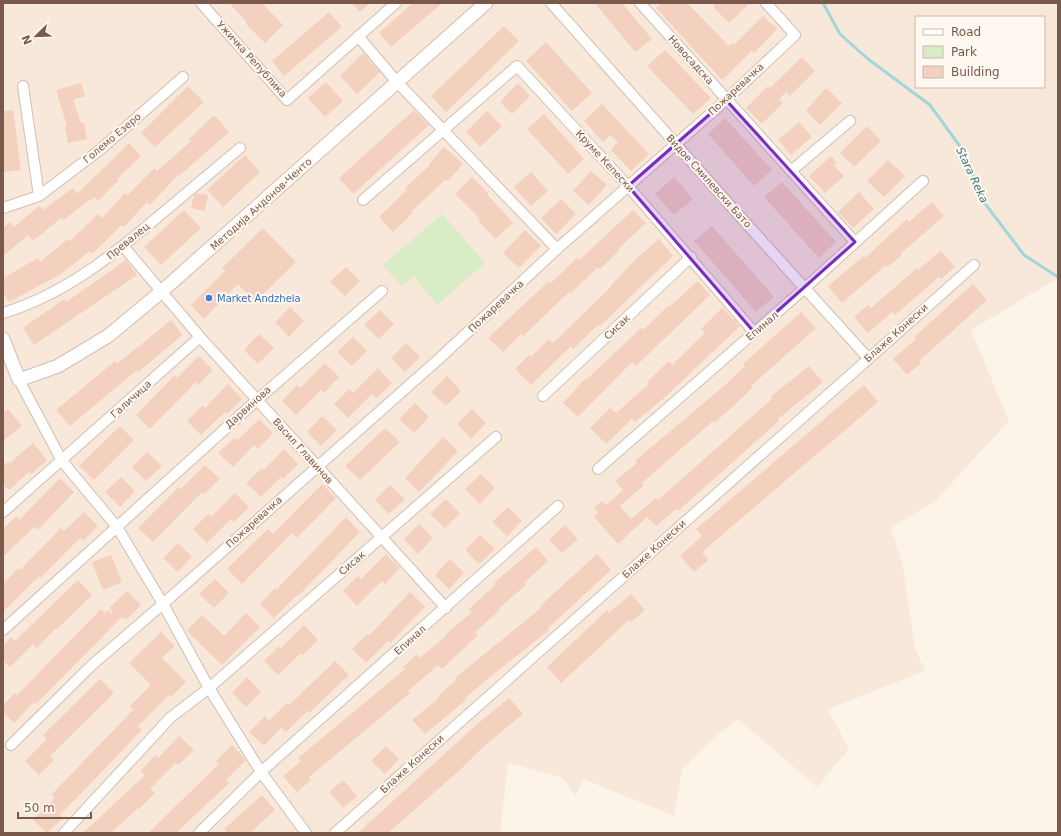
<svg xmlns="http://www.w3.org/2000/svg" width="1061" height="836" font-family="'DejaVu Sans',sans-serif">
	<style>
		.residential { fill: #f8e8d9; fill-rule: evenodd }
		.green { fill: #d8ecc6 }
		.lines { fill: none; stroke-linecap: round; stroke-linejoin: round }
		.stream { stroke: #a1d6db; stroke-width: 3 }
		.building { fill: #f4d0bf }
		.minor-casing { stroke: #d3bdb0; stroke-width: 12 }
		.tertiary-casing { stroke: #d3bdb0; stroke-width: 15 }
		.minor { stroke: #fff; stroke-width: 10 }
		.tertiary { stroke: #fff; stroke-width: 13 }
		.marked { fill: #7b2cbf; fill-opacity: 0.2; stroke: #7b2cbf; stroke-width: 3; stroke-linejoin: round }
		.shop-dot { fill: #3f7fe0; stroke: #fff8f0; stroke-width: 1.5 }
		.labels { text-anchor: middle; dominant-baseline: central; stroke-width: 4; stroke-linejoin: round; paint-order: stroke }
		.street-label { font-size: 10px; fill: #7a584a; stroke: #fff8f0 }
		.shop-label { font-size: 10px; fill: #366cbe; stroke: #fff8f0; text-anchor: start }
		.water-label { font-size: 11px; font-style: italic; fill: #3c797f; stroke: #fff8f0 }
	</style>
	<rect width="100%" height="100%" fill="#fdf4e9"/>
	<path class="residential" d="M3,3H1058V278L971,330L1009,421L935,501L891,528L903,567L915,648L925,671L828,709L849,749L817,787L738,719L710,741L682,770L674,816L583,779L576,796L561,777L508,763L500,833H3ZM916,17H1044V87H916Z"/>
	<path class="green" d="M442,214L485,263L437,305L414,276L402,286L383,265Z"/>
	<g class="lines">
		<path class="stream" d="M823,3L840,34L868,59L930,105L964,152L983,201L1024,255L1058,277"/>
	</g>
	<path class="building" d="M229,3H262L283,25L265,43L246,24L247,22Z
		M352,3H370L360,12Z
		M413,3H442L391,47L379,33Z
		M595,3H622L652,39L635,52Z
		M662,3H687L729,46L732,43L734,45L763,16L777,29L754,53L752,51L722,80L656,8Z
		M716,3H750L729,23L713,7Z
		M329,12L342,27L284,76L272,61Z
		M504,26L519,41L446,112L431,96Z
		M546,42L592,93L572,111L526,61Z
		M665,50L711,98L693,114L647,66Z
		M363,53L380,72L357,94L340,76Z
		M802,57L815,71L790,96L786,92L779,99L783,103L762,124L746,108L768,86L770,88Z
		M326,82L343,101L325,117L308,98Z
		M81,83L85,96L73,100L81,123H84L87,139L68,143L65,127L67,126L56,90Z
		M518,83L530,96L512,114L500,102Z
		M188,86L204,102L155,147L141,133Z
		M826,88L842,103L820,125L807,112V109Z
		M602,104L649,154L631,171L611,150L618,142L610,135L603,142L584,121Z
		M13,110L21,170L4,172L3,111Z
		M414,110L429,125L353,194L339,178Z
		M487,111L502,126L480,147L466,132Z
		M544,114L584,159L568,174L527,129Z
		M214,115L229,132L179,176L178,175L150,205L147,202L124,227L122,225L92,254L90,251L61,274L9,302L3,292V278L38,258L40,262L68,239L70,241L98,214L102,218L125,193L128,195L154,168L157,171L191,141L189,139Z
		M725,118L772,170L754,186L708,134Z
		M799,122L812,137L791,155L778,140Z
		M867,126L881,141L854,167L840,153Z
		M129,143L141,156L117,179L118,181L98,201L94,197L63,220L61,218L33,241L28,235L3,256V228L10,222L14,227L39,206L43,210L73,188L77,194Z
		M444,147L463,164L448,181L446,179L411,212L413,213L393,232L379,217L407,190L405,188L430,165L429,164Z
		M245,155L260,172L223,207L207,190Z
		M831,156L837,163L834,166L844,176L825,193L809,176Z
		M888,160L905,176L884,197L867,181Z
		M591,171L607,185L589,205L573,191Z
		M531,172L548,191L531,206L514,187Z
		M472,177L488,193L487,194L513,223L495,239L478,220L480,219L455,194Z
		M674,177L693,199L674,215L655,194Z
		M782,182L836,242L819,258L764,197Z
		M859,192L874,209L853,228L838,212Z
		M197,193L208,195L205,211L191,208L194,195Z
		M561,199L576,214L556,234L541,218Z
		M932,202L944,216L900,254L902,255L887,267L886,265L842,303L828,286L864,256L865,258L907,219L909,222Z
		M184,210L201,228L161,265L144,247Z
		M633,210L646,223L618,249L620,250L600,269L598,267L570,294L569,292L523,336L521,334L503,352L488,338L549,281L551,283L577,258L579,260Z
		M712,226L774,297L756,312L694,241Z
		M263,228L296,262L255,302L238,284L204,319L191,305L225,271L222,268Z
		M525,230L541,246L519,268L503,253Z
		M659,239L673,256L600,326L598,325L573,349L571,346L531,385L515,369L529,355L531,357L549,339L553,343L611,287L610,286L636,259Z
		M941,251L955,267L941,279L939,277L895,315L892,312L868,333L854,317L868,305L871,308L917,268L918,270Z
		M126,260L137,275L34,345L23,328L64,299L66,302Z
		M346,267L360,281L345,296L330,282Z
		M698,281L710,295L636,366L632,362L578,417L563,403L585,379L586,380L641,328L643,330L668,306L669,307Z
		M973,284L987,300L919,361L921,363L907,375L893,359L916,339L914,337Z
		M290,307L304,321L289,337L275,322Z
		M722,308L740,326L663,399L635,422L632,419L606,444L590,428L610,408L616,413L649,384L647,382L669,361L672,365L705,333L701,329Z
		M380,310L394,324L379,339L364,325Z
		M801,312L816,328L751,386L752,388L728,411L714,423L713,421L642,483L644,485L620,506L631,519L656,498L658,500L772,399L770,397L809,366L823,382L778,419L779,421L678,511L676,509L656,526L647,517L618,544L594,517L598,513L594,508L602,501L606,505L623,490L615,481L637,463L635,461L725,385L745,366L743,364Z
		M171,320L183,335L138,372L137,370L70,426L56,410L115,361L117,364Z
		M259,334L274,348L258,364L244,350Z
		M353,337L367,351L352,366L337,352Z
		M406,343L420,357L405,372L391,358Z
		M199,356L213,370L198,385L196,382L150,429L136,415L174,376L177,378Z
		M325,363L339,377L324,393L321,390L296,415L282,401L297,385L300,388Z
		M378,368L392,383L377,398L372,394L348,418L334,404L349,389L353,393Z
		M447,376L461,391L446,406L431,392Z
		M228,384L242,399L227,414L225,412L201,435L187,421L202,406L205,408Z
		M864,385L878,402L702,552L708,560L694,572L680,556L702,536L696,529Z
		M415,403L429,417L414,433L399,419Z
		M8,409L22,426L3,441V413Z
		M472,409L486,423L471,439L457,424Z
		M322,416L337,430L321,446L307,432Z
		M259,419L273,433L258,449L254,445L233,467L218,453L234,438L237,441Z
		M120,426L134,440L94,480L79,466Z
		M385,428L400,442L360,480L345,466Z
		M443,437L458,451L419,492L405,478Z
		M33,443L47,460L31,474L29,472L9,490L3,484V466L8,462L10,463Z
		M284,449L298,464L283,479L281,477L261,497L246,483L262,468L264,470Z
		M147,452L162,466L146,481L132,467Z
		M205,465L220,479L204,494L202,492L153,542L138,528L179,487L181,489Z
		M481,474L495,488L480,504L465,489Z
		M121,477L135,491L120,507L105,492Z
		M60,478L74,492L38,530L35,526L3,557V529L16,516L19,520Z
		M322,484L336,498L297,538L292,533L242,584L227,569L268,529L273,534Z
		M390,485L405,499L389,514L375,500Z
		M235,493L249,507L234,522L231,519L207,543L193,529L208,514L211,517Z
		M446,499L460,513L445,528L430,514Z
		M508,507L522,521L507,536L492,522Z
		M84,512L98,526L83,541L80,538L40,578L39,576L3,612V584L18,568L20,570L61,528L64,531Z
		M346,517L360,532L298,596L297,595L274,618L260,604L275,588L276,590Z
		M419,524L433,538L418,554L404,539Z
		M565,525L578,539L562,553L549,540Z
		M480,535L495,549L479,564L465,550Z
		M178,543L192,557L177,572L163,558Z
		M536,547L548,561L524,583L526,585L499,608L500,610L475,632L478,635L442,669L438,665L408,691L410,693L309,777L311,780L297,792L283,776L301,761L298,758L405,669L403,667L417,654L420,658L447,635L446,634L472,612L469,609L495,585L494,583Z
		M386,554L400,568L385,584L382,581L357,606L343,591L358,576L361,579Z
		M597,554L611,570L548,628L549,630L490,677L464,699L466,700L425,734L412,720L439,698L438,696L456,680L455,678L541,608L540,606Z
		M111,555L122,582L103,590L92,562Z
		M450,559L464,573L449,589L435,575Z
		M215,579L229,593L214,608L199,594Z
		M78,580L92,595L57,629L56,628L37,648L33,644L10,667L3,660V646L11,637L15,641Z
		M127,591L141,605L126,620L122,617L36,704L34,702L14,723L3,712V705L15,693L17,695L101,609L105,613L108,610L113,615L110,607Z
		M410,592L425,607L390,643L388,641L366,663L352,649L367,634L369,636Z
		M631,594L645,610L631,622L629,620L561,683L547,667L607,610L609,613Z
		M246,613L260,627L222,665L187,631L202,615L224,636Z
		M304,625L318,640L303,655L301,653L278,675L264,661L279,646L281,648Z
		M161,632L175,646L162,658L186,682L171,697L169,695L138,726L142,730L60,815L63,818L47,833L33,820L55,798L51,795L133,710L130,706L151,685L129,663Z
		M335,661L349,675L309,713L307,711L286,732L281,728L264,746L249,732L265,716L269,721L287,703L289,705Z
		M247,677L261,692L246,707L232,693Z
		M100,679L114,693L50,756L54,760L39,775L25,761L47,739L43,735Z
		M509,698L523,714L482,748L461,769L388,833H358L475,726Z
		M179,736L194,750L178,765L176,763L150,789L155,793L139,809L138,808L111,833H83L145,775L140,771L156,755L158,758Z
		M232,745L246,760L226,780L229,783L176,833H148L219,764L216,761Z
		M386,746L399,759L385,774L371,761Z
		M343,780L357,796L343,808L329,792Z
		M262,795L275,810L250,833H228L224,829Z"/>
	<g class="lines">
		<defs>
			<path id="minor" d="M201,3L287,100L396,3
				M551,3L744,221L868,358
				M640,3L855,242
				M358,36L397,82L557,249
				M791,171L850,121
				M39,196L101,149L183,77
				M363,200L517,66L628,186L754,332
				M3,208L39,196L23,86
				M123,246L200,337L446,608
				M3,313C63,295 112,256 159,216C186,193 213,171 240,148
				M19,380L62,461L117,527L163,604L209,688L261,772L306,833
				M543,396L691,257
				M598,469L805,288L923,181
				M3,512L200,337
				M3,630L257,400L382,291
				M11,745L92,665L163,604L441,357L557,249L726,100L795,35L766,3
				M64,833L170,718L209,688L496,437
				M199,833L261,772L558,506
				M335,833L974,265"/>
			<path id="tertiary" d="M3,339L19,380L58,366L108,336L161,292L486,3"/>
		</defs>
		<use href="#minor" class="minor-casing"/>
		<use href="#tertiary" class="tertiary-casing"/>
		<use href="#minor" class="minor"/>
		<use href="#tertiary" class="tertiary"/>
	</g>
	<path class="marked" d="M726,100L855,242L754,332L628,186Z"/>
	<circle class="shop-dot" cx="209" cy="298" r="4"/>
	<g class="labels">
		<g class="street-label">
			<text transform="translate(252 59) rotate(48)">Ужичка Република</text>
			<text transform="translate(691 60) rotate(48)">Новосадска</text>
			<text transform="translate(736 89) rotate(-43)">Пожаревачка</text>
			<text transform="translate(112 138) rotate(-40)">Големо Езеро</text>
			<text transform="translate(605 161) rotate(47)">Круме Кепески</text>
			<text transform="translate(709 181) rotate(48)">Видое Смилевски Бато</text>
			<text transform="translate(261 204) rotate(-42)">Методија Андонов-Ченто</text>
			<text transform="translate(128 241) rotate(-39)">Превалец</text>
			<text transform="translate(496 306) rotate(-43)">Пожаревачка</text>
			<text transform="translate(762 326) rotate(-41)">Епинал</text>
			<text transform="translate(617 327) rotate(-43)">Сисак</text>
			<text transform="translate(896 333) rotate(-42)">Блаже Конески</text>
			<text transform="translate(131 399) rotate(-42)">Галичица</text>
			<text transform="translate(248 407) rotate(-42)">Дарвинова</text>
			<text transform="translate(303 451) rotate(48)">Васил Главинов</text>
			<text transform="translate(254 522) rotate(-42)">Пожаревачка</text>
			<text transform="translate(654 549) rotate(-42)">Блаже Конески</text>
			<text transform="translate(352 563) rotate(-41)">Сисак</text>
			<text transform="translate(410 640) rotate(-42)">Епинал</text>
			<text transform="translate(412 764) rotate(-42)">Блаже Конески</text>
		</g>
		<g class="shop-label">
			<text x="217" y="298">Market Andzhela</text>
		</g>
		<g class="water-label">
			<text transform="translate(972 175) rotate(65)">Stara Reka</text>
		</g>
	</g>
	<rect width="1061" height="836" fill="none" stroke="#7a584a" stroke-width="8"/>
	<rect x="915" y="16" width="130" height="72" fill="#fff8f0" stroke="#cab8ae"/>
	<rect x="923" y="29" width="20" height="6" fill="#ffffff" stroke="#cab8ae"/>
	<text x="951" y="36" font-size="12" fill="#7a584a">Road</text>
	<rect x="923" y="46" width="20" height="12" fill="#d8ecc6" stroke="#cab8ae"/>
	<text x="951" y="56" font-size="12" fill="#7a584a">Park</text>
	<rect x="923" y="66" width="20" height="12" fill="#f4d0bf" stroke="#cab8ae"/>
	<text x="951" y="76" font-size="12" fill="#7a584a">Building</text>
	<g transform="translate(36 36) rotate(247)" stroke="#fff8f0" stroke-width="3" paint-order="stroke">
	<path d="M0-3L7 15L0 10L-7 15Z" fill="#7a584a"/>
	<text y="-6" font-size="11" font-weight="bold" text-anchor="middle" fill="#7a584a">N</text>
	</g>
	<path d="M18 812v6h73v-6" fill="none" stroke="#7a584a" stroke-width="2"/>
	<text x="24" y="812" font-size="12" fill="#7a584a" stroke="#fff8f0" stroke-width="3" paint-order="stroke">50 m</text>
</svg>
